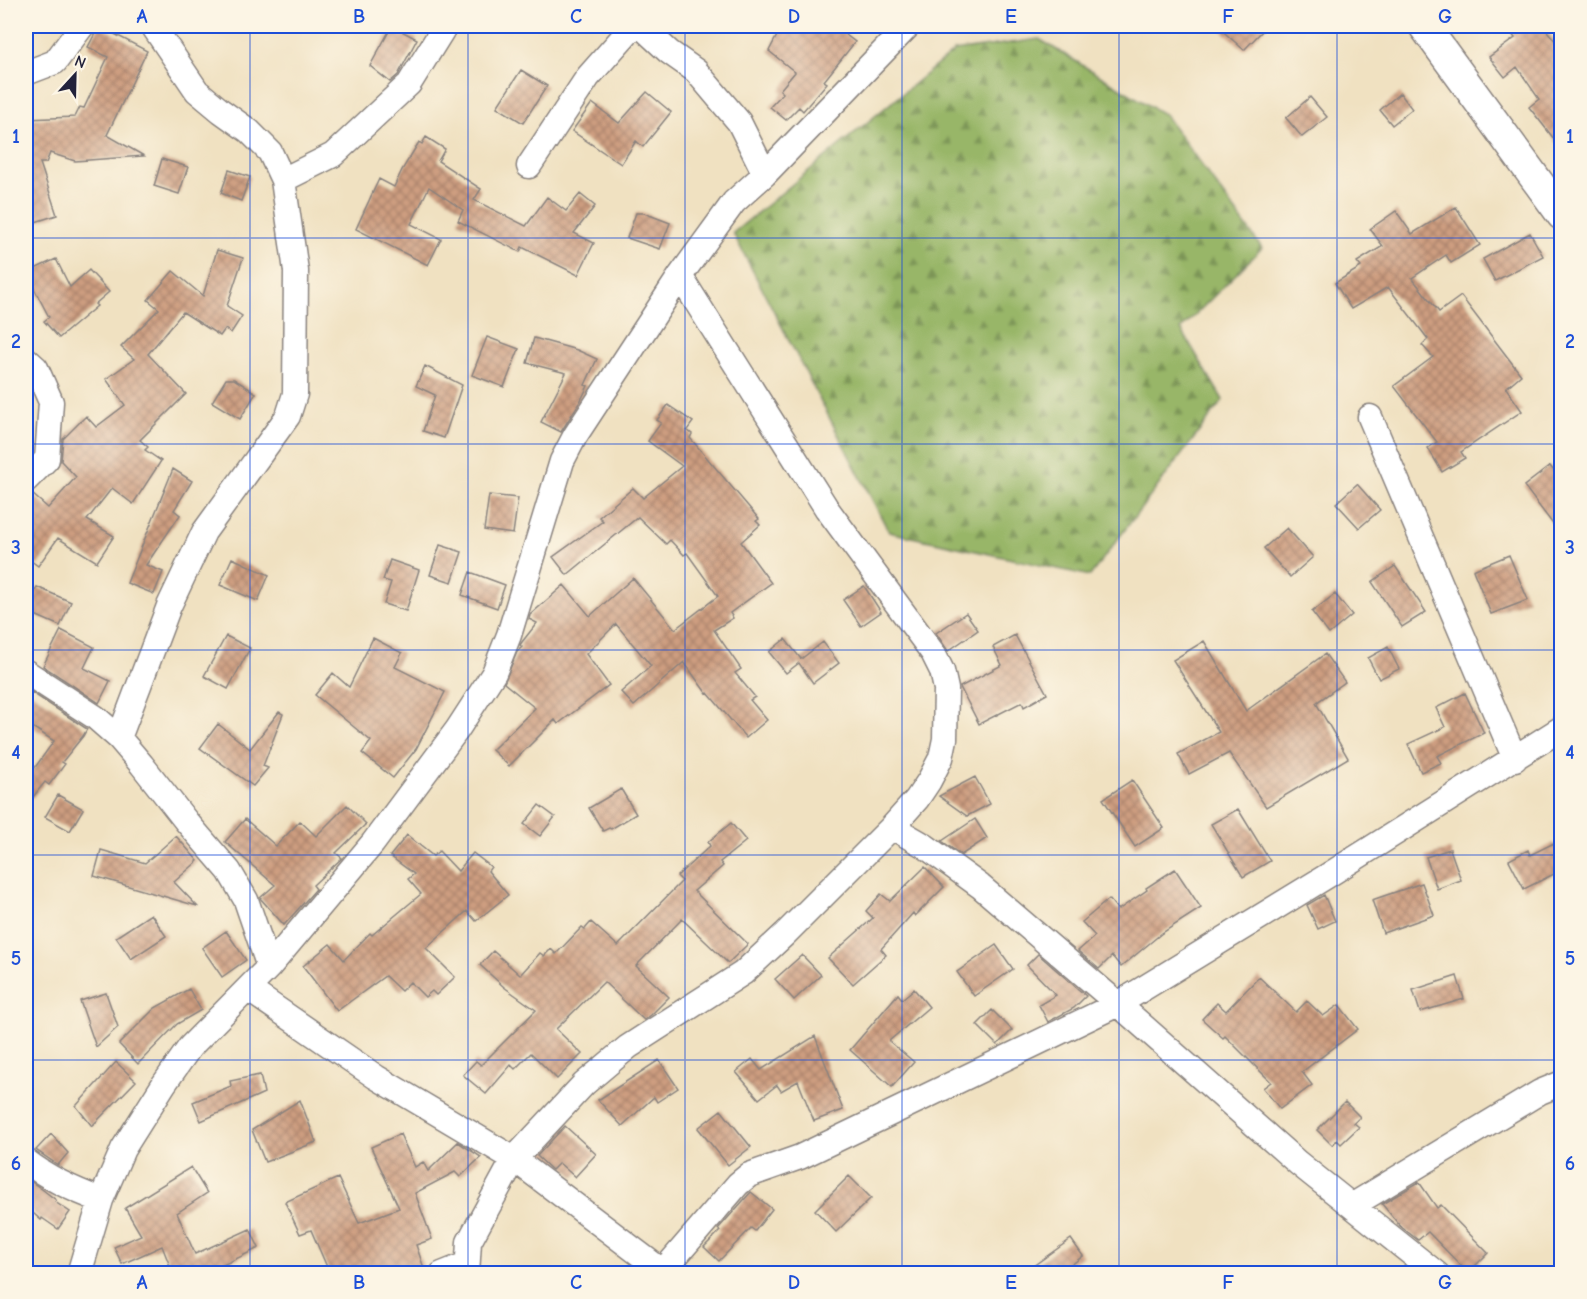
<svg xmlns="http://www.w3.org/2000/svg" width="1587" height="1299" font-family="'Comic Neue',sans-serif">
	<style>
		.forest { fill: url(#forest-firs); stroke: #5d6c52; stroke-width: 1.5 }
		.building { fill: url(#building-cross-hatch) }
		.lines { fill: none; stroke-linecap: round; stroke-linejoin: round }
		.minor-casing { stroke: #89827e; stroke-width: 27 }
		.tertiary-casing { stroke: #89827e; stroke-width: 33 }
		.minor { stroke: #fff; stroke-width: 24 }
		.tertiary { stroke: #fff; stroke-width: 30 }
		.grid { fill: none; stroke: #1d4ed8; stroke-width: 1.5; stroke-opacity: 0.55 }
		.neatline { fill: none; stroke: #1d4ed8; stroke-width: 2 }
		.grid-label { font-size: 20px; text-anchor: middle; font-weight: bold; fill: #1d4ed8 }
	</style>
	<defs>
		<pattern id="forest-firs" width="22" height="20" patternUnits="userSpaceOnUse" patternTransform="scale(1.5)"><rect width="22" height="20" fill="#98b668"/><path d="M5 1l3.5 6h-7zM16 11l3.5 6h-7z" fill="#7c9457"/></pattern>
		<pattern id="building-cross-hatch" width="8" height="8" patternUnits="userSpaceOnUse" patternTransform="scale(1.5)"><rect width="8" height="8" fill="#ce9e80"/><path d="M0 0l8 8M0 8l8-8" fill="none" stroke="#a7806a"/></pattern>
	</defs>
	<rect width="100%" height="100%" fill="#fcf5e5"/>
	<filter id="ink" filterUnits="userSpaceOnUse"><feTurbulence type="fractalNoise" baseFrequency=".0167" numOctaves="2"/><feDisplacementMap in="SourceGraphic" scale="12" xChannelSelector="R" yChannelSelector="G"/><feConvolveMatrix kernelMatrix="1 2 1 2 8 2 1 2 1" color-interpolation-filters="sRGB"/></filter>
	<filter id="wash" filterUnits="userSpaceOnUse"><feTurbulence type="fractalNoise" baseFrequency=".008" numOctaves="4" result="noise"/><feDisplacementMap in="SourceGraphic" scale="24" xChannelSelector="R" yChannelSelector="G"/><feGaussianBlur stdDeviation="1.35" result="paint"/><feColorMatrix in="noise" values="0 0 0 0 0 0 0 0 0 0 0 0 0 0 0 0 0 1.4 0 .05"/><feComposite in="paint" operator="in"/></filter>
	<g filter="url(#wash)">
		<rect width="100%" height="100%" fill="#f0e1c1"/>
		<path class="forest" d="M1039,39L1165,115L1262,248L1181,329L1223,400L1090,576L889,532L733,233L954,51Z"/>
		<g id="blocks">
			<path class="building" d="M99,26L147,51L107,135L144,156L75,161L50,153L46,163H40L57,215L32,223L26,201V132H28L27,119L75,117L80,107L84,108L108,57L88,47Z
				M392,26L417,39L398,75L390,82L370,66Z
				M782,26H834L855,42L824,81L827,83L803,111L799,107L786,120L770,107L783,93L780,90L795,72L769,51Z
				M1217,26H1267L1244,50Z
				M1506,26H1543L1562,49V149L1529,107L1539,99L1517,67L1505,77L1489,57L1515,38Z
				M521,70L547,86L523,123L497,107Z
				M647,92L671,112L643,147L636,141L621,164L572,131L592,103L619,123Z
				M1400,93L1412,109L1392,125L1380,110Z
				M1310,97L1327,117L1302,137L1286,118Z
				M426,137L445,149L438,161L481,189L474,200L526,226L547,197L566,211L580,194L595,206L574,233L594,243L578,275L522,247L520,252L458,221L463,210L429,187L411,224L441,239L428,265L356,229L379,179L394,187L402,170L419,142L422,144Z
				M162,159L188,167L179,194L154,186Z
				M229,170L250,177L241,201L221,193Z
				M1456,207L1480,245L1451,263L1446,255L1412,278L1439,312L1461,296L1521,375L1506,388L1522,411L1461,452L1465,458L1442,472L1428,448L1437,442L1394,386L1433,357L1422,345L1428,339L1388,287L1351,309L1335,283L1361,267L1357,262L1383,246L1370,229L1396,211L1412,234Z
				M636,213H644L670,223L660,249L627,238Z
				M1530,233L1543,256L1495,281L1483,259Z
				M217,250L243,258L227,306L242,316L231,333L225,329L220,336L183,312L148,354L186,394L140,440L148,447L145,450L161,461L133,504L112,488L87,520L114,536L97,562L58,538L38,566L26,557V494L31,493L48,508L76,477L61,461L63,439L86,416L96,427L125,405L106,379L134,359L121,347L159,309L148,300L173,271L203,296Z
				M56,259L70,287L89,270L109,292L95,304L97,306L59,338L44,321L49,317L26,273Z
				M487,337L519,349L504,387L472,375Z
				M534,338L577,350L597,359L585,385L588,386L581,400L561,432L541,422L566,373L527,363Z
				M425,366L462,385L444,438L423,431L435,395L416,386Z
				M226,379H234L256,393L240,419L212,402Z
				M668,405L693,422L687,430L692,434L690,438L759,519L756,521L760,525L741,542L771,583L730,613L733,618L714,630L741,669L735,673L755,697L750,700L767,720L746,738L708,693L707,694L684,662L634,706L621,692L651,666L616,624L586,654L609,685L558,724L555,720L509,766L492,750L535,708L504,683L517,652L522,647L520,645L522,642L537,623L529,619L530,615L564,585L590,616L633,578L675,629L718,596L687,553L684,555L670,540L666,544L638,517L567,575L553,557L603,521L599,517L633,488L643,498L682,466L648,441L661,423L657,420Z
				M1550,466L1562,481V536L1524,486Z
				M173,469L192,481L174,510L180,515L146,565L163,572L154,594L127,583Z
				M1357,484L1380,510L1359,528L1336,503Z
				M489,495L518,498L513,534L484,530Z
				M1287,528L1313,557L1290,577L1264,548Z
				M440,545L462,552L452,582L430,575Z
				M1509,555L1528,600L1491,614L1473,570Z
				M232,558L269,575L258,601L220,585Z
				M390,560L419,570L406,611L384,604L391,582L383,580Z
				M1395,566L1426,612L1402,627L1372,582Z
				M470,572L505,585L497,608L462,595Z
				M864,586L881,612L861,626L843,600Z
				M37,587L71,602L60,626L26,611Z
				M1335,594L1352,615L1329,634L1312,612Z
				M966,613L978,630L948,651L936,633Z
				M61,630L94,647L84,668L110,681L99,703L43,666Z
				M1015,635L1047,694L1024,707L1022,702L979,724L960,687L1002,665L993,647Z
				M226,636L250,648L228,689L204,676Z
				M373,638L402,653L395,667L445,692L416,749L393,778L362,753L371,741L315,695L333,673L349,687Z
				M785,639L801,659L823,642L839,663L813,683L799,663L786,673L769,652Z
				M1204,641L1246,711L1325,654L1345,682L1316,703L1348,758L1266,807L1229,753L1189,774L1178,754L1219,732L1173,660Z
				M1388,647L1399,669L1379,679L1368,658Z
				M31,692L87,729L83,736L62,762L65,764L49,785L45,782L32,798L26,793V780L54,741L26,723V703Z
				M1465,693L1484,733L1437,756L1441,763L1421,772L1408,744L1445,727L1436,708Z
				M279,712L283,714L263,766L268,768L253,786L200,748L218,724L250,749Z
				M975,777L990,804L967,816L939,796Z
				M1132,780L1164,828L1135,847L1103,799Z
				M621,789L636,814L611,829L609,828L603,831L589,808Z
				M58,795L83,809L70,831L45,817Z
				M347,805L366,824L336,853L342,858L313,885L316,889L284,925L260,898L275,885L225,842L245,819L276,846L300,821L316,836Z
				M539,805L555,817L540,836L524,824Z
				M1238,809L1270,861L1243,877L1211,824Z
				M975,819L987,838L961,855L942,841Z
				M731,823L746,841L720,862L723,866L694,891L748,944L728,963L682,919L636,966L669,997L651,1015L644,1020L604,982L556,1029L582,1054L557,1079L531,1053L515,1069L511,1065L486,1094L463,1075L476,1061L481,1065L536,1010L504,987L480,965L493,951L520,975L540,953L544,956L551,949L556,954L582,927L585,929L591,922L618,946L682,881L677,876L710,846L708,842Z
				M407,835L433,856L439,851L458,871L473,853L491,867L488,871L508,895L476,921L467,911L426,948L455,977L436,995L432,991L425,997L410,982L401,991L385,976L337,1011L303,966L330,944L344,960L370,933L372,935L421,894L408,879L414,874L390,856Z
				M176,836L198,861L174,882L197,906L94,876L101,850L145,863Z
				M1554,843L1562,858V870L1524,889L1509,860L1528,850L1530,855Z
				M1450,849L1461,880L1437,889L1426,857Z
				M925,867L944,887L915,916L913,913L881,949L886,955L853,984L828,958L873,918L866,911L881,894L890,901Z
				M1175,869L1201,908L1162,933L1121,967L1112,956L1099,969L1078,951L1095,936L1082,922L1109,899L1118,910L1147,890L1146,888Z
				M1422,883L1434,915L1383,933L1372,900Z
				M1324,895L1335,921L1318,929L1307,905Z
				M151,914L166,936L131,959L116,937Z
				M226,931L246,960L222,977L202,948Z
				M996,945L1013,969L974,996L957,972Z
				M1038,954L1086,996L1074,1008L1048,1022L1039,1005L1056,995L1027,965Z
				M802,955L821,975L794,1000L775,979Z
				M1457,976L1464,999L1420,1012L1413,990Z
				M1259,977L1296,1012L1307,1001L1323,1016L1339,1005L1358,1029L1302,1072L1312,1085L1280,1109L1263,1088L1271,1082L1225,1036L1223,1038L1202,1019L1217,1003L1226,1011Z
				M189,989L201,1010L177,1024L138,1064L119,1044L155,1008Z
				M914,989L929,1007L889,1041L914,1062L892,1087L850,1050L898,994L902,999Z
				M106,993L118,1027L96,1047L80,1001Z
				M992,1010L1012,1030L997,1045L977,1025Z
				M815,1036L843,1110L814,1121L798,1081L781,1091L777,1085L759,1099L736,1072L752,1059L761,1070Z
				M659,1060L678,1088L657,1102L654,1097L622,1126L598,1100Z
				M116,1062L136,1081L92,1126L76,1106Z
				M260,1075L264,1093L201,1121L193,1102L231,1086L230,1081Z
				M300,1100L316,1142L265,1162L252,1130Z
				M1345,1102L1360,1117L1354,1123L1359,1127L1341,1144L1337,1140L1332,1145L1317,1130Z
				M721,1110L751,1147L728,1165L698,1128Z
				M565,1126L596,1154L575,1177L559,1163L552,1170L537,1156Z
				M51,1134L68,1153L58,1165L36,1150Z
				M400,1134L415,1167L423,1162L428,1171L458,1142L481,1157L460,1177L455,1172L415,1193L432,1239L416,1245L426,1274H330L311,1230L300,1234L285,1202L338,1178L359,1223L399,1208L371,1147Z
				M191,1167L207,1193L177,1213L195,1254L250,1229L259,1248L204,1274H153L170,1266L162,1246L122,1264L114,1247L141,1235L125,1208Z
				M849,1176L871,1198L836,1232L815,1210Z
				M26,1178L43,1190L56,1200L55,1202L70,1212L58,1229L42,1218L41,1220L26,1207Z
				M1419,1182L1437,1208L1441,1205L1488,1253L1468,1273L1428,1232L1418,1240L1400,1226L1382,1204Z
				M751,1192L772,1209L755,1231L751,1228L719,1261L704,1247L720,1231L718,1229Z
				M1071,1239L1083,1256L1059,1274H1022Z"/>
		</g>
	</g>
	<g filter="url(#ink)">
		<use href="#blocks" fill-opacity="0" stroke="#89827e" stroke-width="1.5"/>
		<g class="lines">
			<defs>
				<path id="minor" d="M641,26L669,52L696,71L739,122L765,174
					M26,73L55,62L82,26
					M529,166L588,77L633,26
					M283,180L333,155L409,84L445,26
					M26,359L36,368L51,402L47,459L26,480
					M1370,417L1515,759
					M26,672L95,717L119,738L142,765L186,821L229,871L246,900L269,967
					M119,738L169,606L204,532L288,416L295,394L296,271L283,180L270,152L249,131L221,111L197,91L153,26
					M892,827L925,846L980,886L1118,1004L1298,1163L1437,1274
					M248,989L376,1077L514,1159L666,1274
					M26,1161C49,1179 73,1190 101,1200
					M1353,1205L1540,1092L1562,1083
					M663,1271L738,1184L749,1175L800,1157L1118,1004L1327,876L1562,728
					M79,1274L101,1200L123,1149L164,1084L190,1047L269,967L373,843L457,730L494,673L509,635L562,461L575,436L680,276L734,202L765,174L908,26
					M442,1274L467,1264
					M467,1274L469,1242L514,1159L584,1084L628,1047L743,973L785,934L892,827L917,799L929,781L941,758L945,739L946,689L942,671L933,653L827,509L680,276"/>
				<path id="tertiary" d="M1424,26L1562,215"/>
			</defs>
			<use href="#minor" class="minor-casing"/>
			<use href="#tertiary" class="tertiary-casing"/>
			<use href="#minor" class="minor"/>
			<use href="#tertiary" class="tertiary"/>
		</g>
	</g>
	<path class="grid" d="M250,26V1274M468,26V1274M685,26V1274M902,26V1274M1119,26V1274M1337,26V1274M26,238H1562M26,444H1562M26,650H1562M26,855H1562M26,1060H1562"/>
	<rect width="1587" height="1299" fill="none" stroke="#fcf5e5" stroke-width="66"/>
	<g transform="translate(75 75) rotate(22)" stroke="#fcf5e5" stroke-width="4.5" paint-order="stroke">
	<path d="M0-4.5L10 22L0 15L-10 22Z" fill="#22223b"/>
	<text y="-9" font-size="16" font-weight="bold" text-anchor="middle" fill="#22223b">N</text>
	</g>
	<rect x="33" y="33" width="1521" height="1233" class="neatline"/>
	<g class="grid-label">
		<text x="142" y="23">A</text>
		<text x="359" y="23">B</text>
		<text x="576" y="23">C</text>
		<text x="794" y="23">D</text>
		<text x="1011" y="23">E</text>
		<text x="1228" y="23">F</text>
		<text x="1445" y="23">G</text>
		<text x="16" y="143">1</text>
		<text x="1570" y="143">1</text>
		<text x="16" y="348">2</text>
		<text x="1570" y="348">2</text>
		<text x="16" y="554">3</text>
		<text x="1570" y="554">3</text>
		<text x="16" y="759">4</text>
		<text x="1570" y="759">4</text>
		<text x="16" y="965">5</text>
		<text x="1570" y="965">5</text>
		<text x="16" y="1170">6</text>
		<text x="1570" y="1170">6</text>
		<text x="142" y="1289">A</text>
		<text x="359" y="1289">B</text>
		<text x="576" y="1289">C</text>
		<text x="794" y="1289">D</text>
		<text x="1011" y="1289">E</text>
		<text x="1228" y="1289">F</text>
		<text x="1445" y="1289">G</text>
	</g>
</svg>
